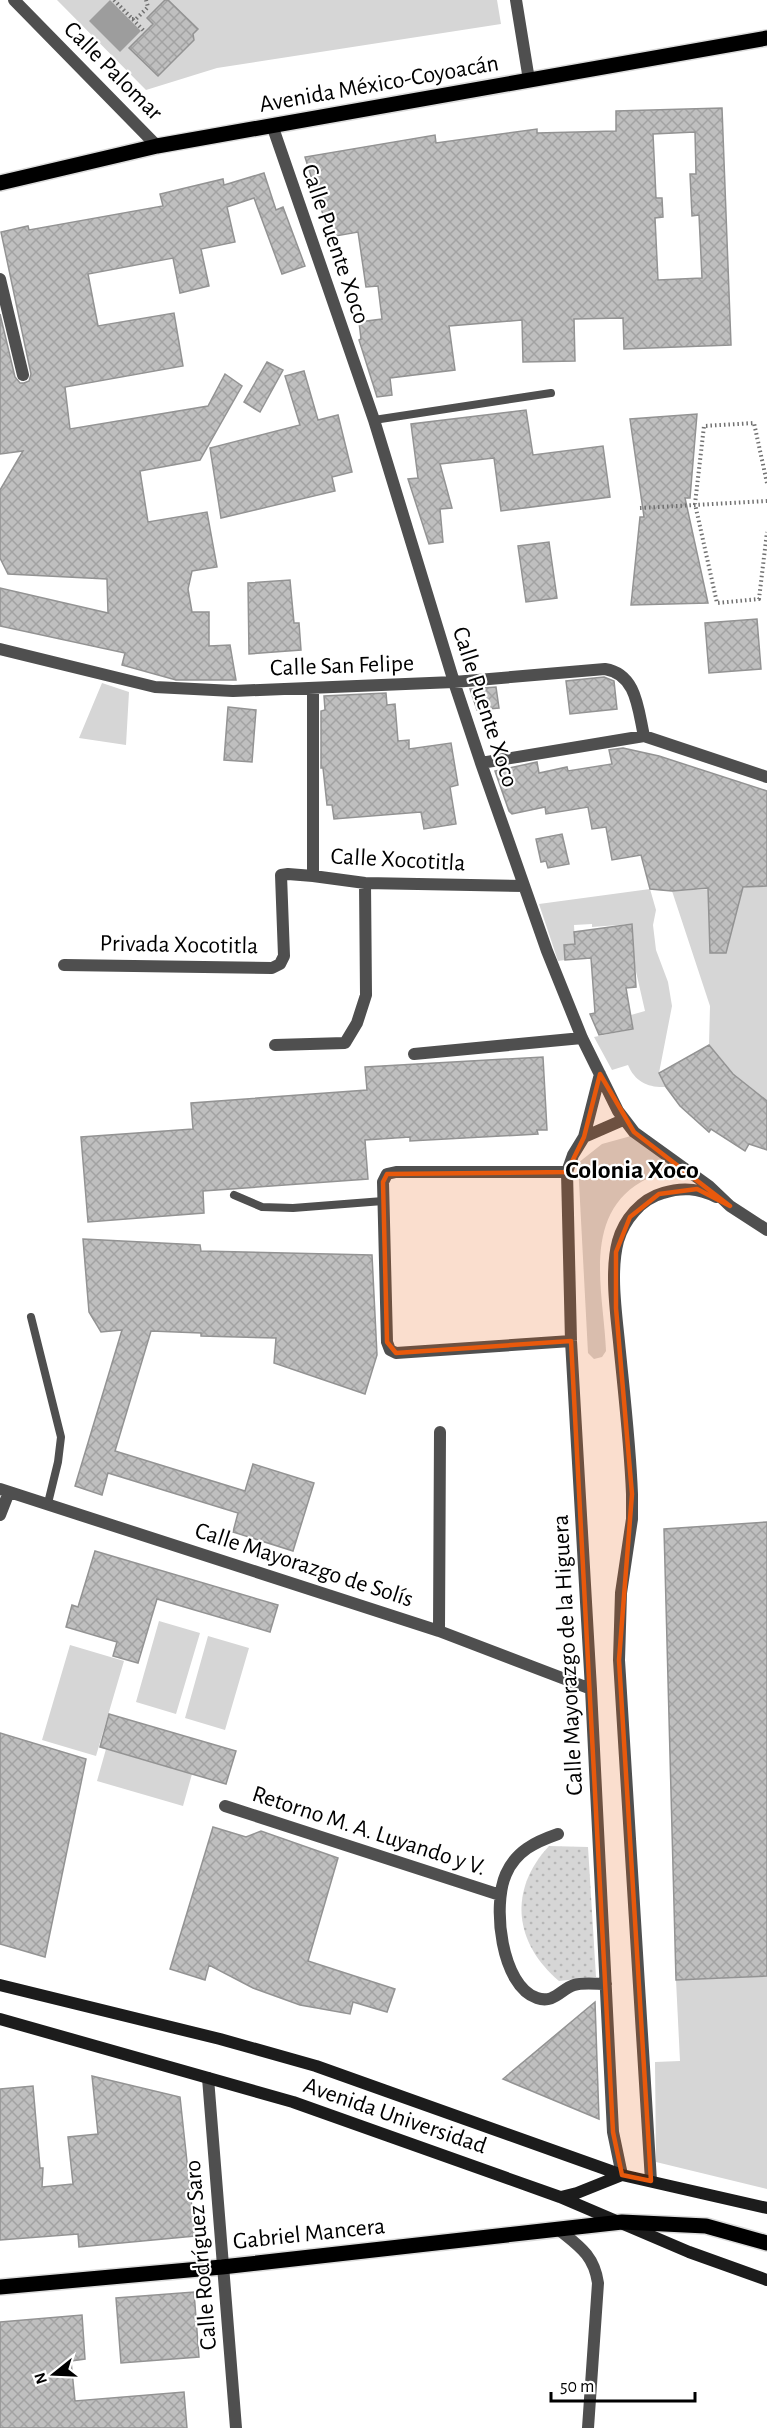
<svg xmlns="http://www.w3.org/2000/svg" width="767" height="2428" font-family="'Alegreya Sans',sans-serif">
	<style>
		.park { fill: url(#park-dots) }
		.garden { fill: #d6d6d6 }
		.water { fill: #9d9d9d }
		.building { fill: url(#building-cross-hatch); stroke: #939393; stroke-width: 1.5; fill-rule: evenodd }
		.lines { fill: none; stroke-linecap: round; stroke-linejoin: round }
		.primary-casing { stroke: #dbdbdb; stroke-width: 18 }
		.path { stroke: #717171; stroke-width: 4; stroke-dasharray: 1.5 3; stroke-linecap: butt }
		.service { stroke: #4f4f4f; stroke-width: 8 }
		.minor { stroke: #4f4f4f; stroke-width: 12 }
		.secondary { stroke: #1c1c1c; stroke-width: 12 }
		.primary { stroke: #000; stroke-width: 15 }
		.marked { fill: #e8590c; fill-opacity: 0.2; stroke: #e8590c; stroke-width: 4.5; stroke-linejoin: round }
		.labels { text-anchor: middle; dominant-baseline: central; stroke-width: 4.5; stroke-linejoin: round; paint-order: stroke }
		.street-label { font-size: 24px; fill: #000; stroke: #fff }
		.neighbourhood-label { font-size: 26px; font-weight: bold; fill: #000; stroke: #fff }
	</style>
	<defs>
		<pattern id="park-dots" width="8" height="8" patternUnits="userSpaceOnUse" patternTransform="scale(1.5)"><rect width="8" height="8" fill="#d6d6d6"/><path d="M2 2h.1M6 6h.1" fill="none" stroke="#b6b6b6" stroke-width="1.8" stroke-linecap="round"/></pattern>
		<pattern id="building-cross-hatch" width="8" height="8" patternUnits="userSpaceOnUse" patternTransform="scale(1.5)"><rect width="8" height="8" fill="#bfbfbf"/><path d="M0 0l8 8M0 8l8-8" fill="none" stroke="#a2a2a2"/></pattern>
	</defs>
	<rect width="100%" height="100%" fill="#fff"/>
	<path class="park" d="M549,1846L588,1847L596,1977L559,1981C514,1943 508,1890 549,1846Z"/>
	<path class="garden" d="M57,0H497L501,24L217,68L146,90Z
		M102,683L129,692L126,745L79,738Z
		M767,886V1101L733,1074L709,1045L710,1006L672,891Z
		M650,889L656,910L653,925L656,950L668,982L672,1006L659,1073L666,1087C649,1088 635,1082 628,1065L612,1070L594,1037L633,1029L631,1015L645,1011L634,963L632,924L592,927V924L574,925L575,944L564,945L565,960L558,961L539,904Z
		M631,1136L680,1170C667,1173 653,1175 641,1182C581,1217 604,1295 606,1351L602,1357L594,1359L588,1353L578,1163L602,1144Z
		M159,1621L200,1633L176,1714L136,1702Z
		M208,1636L249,1648L225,1730L185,1718Z
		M70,1645L124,1661L96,1756L42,1740Z
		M106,1749L192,1774L183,1806L97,1781Z
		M767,1976V2189L656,2162L655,2062L680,2061L676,1980Z"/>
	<path class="water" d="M110,0L141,31L120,52L89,21Z"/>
	<path class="building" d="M165,0H168L198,29L193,34L194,40L158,76L129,48L153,24L147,18Z
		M722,108L731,345L624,349L623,318L574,319L575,361L523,362L522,320L449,326L455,370L390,378L392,395L377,397L359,340L361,339L359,322L382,319L378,286L366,287L358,232L330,237L305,157L435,135L436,143L537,129V133L616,131V111ZM695,132L696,174H690L692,216L699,215L702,278L658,280L655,218L663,217L662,198H656L653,134Z
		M264,173L276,210L283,207L305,266L282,274L254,198L227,207L235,242L201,249L209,286L180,293L173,258L88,274L98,326L174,313L183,366L65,387L70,429L208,406L225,374L242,386L200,460L140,471L148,522L207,512L217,567L192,571L188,589L192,612H209V646L230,645L236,680H176L122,665L125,653L0,626V588L108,613L107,579L8,574L0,558V490L23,451L0,454V314L15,377L20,383H24L29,381L31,374L1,232L28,226L29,230L163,206L160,194L223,179L224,185Z
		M267,362L283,370L260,412L244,402Z
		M304,371L318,420L338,415L352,472L332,477L335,491L221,518L210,448L300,425L285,376Z
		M526,410L533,455L603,446L610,497L501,511L494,458L440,464L452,508L440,509L443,542L429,544L408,479L418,478L411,424Z
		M697,414L690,498H685L708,603L631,605L640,517H644L630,419Z
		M549,542L557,598L526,602L518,546Z
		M290,580L294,623H299L301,650L249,654L248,583Z
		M757,619L761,669L709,673L705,623Z
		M604,677L614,681L617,709L570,714L566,681Z
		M496,687L499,708L477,710L470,689Z
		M386,693L387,705L395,704L398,741L409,740V749L451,743L458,785L450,787L456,824L424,829L421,812L334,819L332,805H327L323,768H321V711L325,710L324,696Z
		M228,707L256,710L252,762L224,760Z
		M623,748L659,756L767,791V886L743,887L726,953H710L708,888L672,891L650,889L641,855L612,860L606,827L592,829L588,807L546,814L545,807L512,814L509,811L495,771L537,762L539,773L567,767L568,771L612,764L609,750Z
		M562,834L569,864L548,868L546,861L541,862L536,839Z
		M632,924L636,987L626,988L633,1029L599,1035L590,1014L595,1013L591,958L565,960L564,945L575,944L574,932Z
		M709,1045L733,1074L767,1101V1150L749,1144L745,1151L711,1129L709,1132L680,1106L666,1087L659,1073Z
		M543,1057L547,1130H537L538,1134L410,1141V1137L365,1140L368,1179L203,1191L204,1213L88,1222L81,1137L193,1129L191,1103L367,1090L365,1067Z
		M83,1239L200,1245L201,1251L372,1255L377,1355L365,1394L274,1363L276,1338L201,1336V1333L151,1331L115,1451L245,1491L253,1464L314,1483L293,1551L233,1532L238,1513L108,1473L102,1495L75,1486L122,1330L101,1332L89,1312Z
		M767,1522V1976L676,1980L664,1529Z
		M95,1551L278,1605L270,1632L157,1599L138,1663L113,1656L117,1642L66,1627L72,1605L78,1607Z
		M109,1714L236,1751L226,1784L100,1747Z
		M0,1733L86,1759L45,1957L0,1944Z
		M213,1827L246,1837L261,1831L338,1858L308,1961L395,1989L387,2012L353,2002L350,2014L300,2005L253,1988L209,1965L205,1980L170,1969Z
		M595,2002L599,2119L503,2079Z
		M92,2076L180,2097L195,2236L79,2247L78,2234L0,2240V2089L33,2086L40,2168H43L42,2187L73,2184L68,2137L98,2134Z
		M194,2292L199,2357L121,2363L116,2298Z
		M82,2315L85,2359L71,2361L75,2401L184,2392L187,2428H0V2322Z"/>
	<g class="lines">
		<defs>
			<path id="primary" d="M0,183L157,146L767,38
				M0,2287L222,2267L622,2222L706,2226L767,2243"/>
		</defs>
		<use href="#primary" class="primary-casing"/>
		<path class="path" d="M114,0L145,32
			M132,19H136L148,7L146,0
			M767,483L754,423L704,426L695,504L717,603L759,599L767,532
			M640,508L767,501"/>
		<path class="service" d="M374,420L551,393
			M234,1195L262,1207L293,1208L383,1201
			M31,1317L61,1437L58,1462L48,1503"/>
		<path class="minor" d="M14,0L157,146
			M516,0L529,80
			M272,125L374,420L454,682L481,763L547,951L582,1038L618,1111L634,1132L709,1186L730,1206L767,1230
			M0,279L23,375
			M0,649L155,687L233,691L454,682L605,669C637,674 638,710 644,736
			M313,689V876L365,883L524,886
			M481,763L644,736L767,777
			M64,965L272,968L280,964L284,956L281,875L288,874L313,876
			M275,1045L345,1043L357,1023L366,995L365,883
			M414,1054L582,1038
			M600,1074L584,1137L573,1155L567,1172L571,1341L591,1689L613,2132L622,2175
			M584,1137L623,1120
			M567,1172H396L387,1174L383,1182L387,1342L390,1350L396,1353L571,1341
			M0,1489L439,1631L591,1689
			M0,1515L9,1492
			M439,1631L440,1432
			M225,1806L500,1895
			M558,1834C535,1842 516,1851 506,1874C492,1905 501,1986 537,1998C554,2004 561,1989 574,1985C583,1982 597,1984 606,1984
			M208,2078L236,2428
			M651,2181L619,1660L621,1593L632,1519V1494C630,1443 624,1393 619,1342C616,1312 610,1271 618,1241C624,1220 641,1199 663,1193C682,1187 698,1188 716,1197
			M558,2229C579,2246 594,2255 598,2283L588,2428"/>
		<path class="secondary" d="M0,1985L220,2039L316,2066L622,2175L767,2208
			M0,2019L293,2102L560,2197L689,2252L767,2280
			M561,2197L577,2193L622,2175"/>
		<use href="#primary" class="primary"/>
	</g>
	<path class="marked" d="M600,1074L634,1132L730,1206L697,1189L659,1194L630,1217L616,1252V1308L632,1494L619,1660L651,2181L622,2175L613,2132L571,1341L396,1353L387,1342L383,1182L387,1174L567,1172L584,1137Z"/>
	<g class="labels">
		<g class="street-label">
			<text transform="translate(113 71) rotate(45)">Calle Palomar</text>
			<text transform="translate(379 84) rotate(-10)">Avenida México-Coyoacán</text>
			<text transform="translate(335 244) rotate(71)">Calle Puente Xoco</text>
			<text transform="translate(342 666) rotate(-2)">Calle San Felipe</text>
			<text transform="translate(485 707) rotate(72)">Calle Puente Xoco</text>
			<text transform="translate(398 860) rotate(3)">Calle Xocotitla</text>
			<text transform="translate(179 945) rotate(1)">Privada Xocotitla</text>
			<text transform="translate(304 1565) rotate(18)">Calle Mayorazgo de Solís</text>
			<text transform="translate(568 1655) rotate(-93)">Calle Mayorazgo de la Higuera</text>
			<text transform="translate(369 1831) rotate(18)">Retorno M. A. Luyando y V.</text>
			<text transform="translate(395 2116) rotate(19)">Avenida Universidad</text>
			<text transform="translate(309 2234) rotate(-6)">Gabriel Mancera</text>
			<text transform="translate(201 2255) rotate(-95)">Calle Rodríguez Saro</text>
		</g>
		<g class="neighbourhood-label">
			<text x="632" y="1170">Colonia Xoco</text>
		</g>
	</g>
	<g transform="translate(54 2374) rotate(252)" stroke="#ffffff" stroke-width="4.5" paint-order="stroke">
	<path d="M0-4.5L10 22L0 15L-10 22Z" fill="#000000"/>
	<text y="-9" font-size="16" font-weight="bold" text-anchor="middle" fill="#000000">N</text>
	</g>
	<path d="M551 2392v9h144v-9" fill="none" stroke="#000000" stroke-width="3"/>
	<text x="560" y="2392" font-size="18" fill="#000000" stroke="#ffffff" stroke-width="4.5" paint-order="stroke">50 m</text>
</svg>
